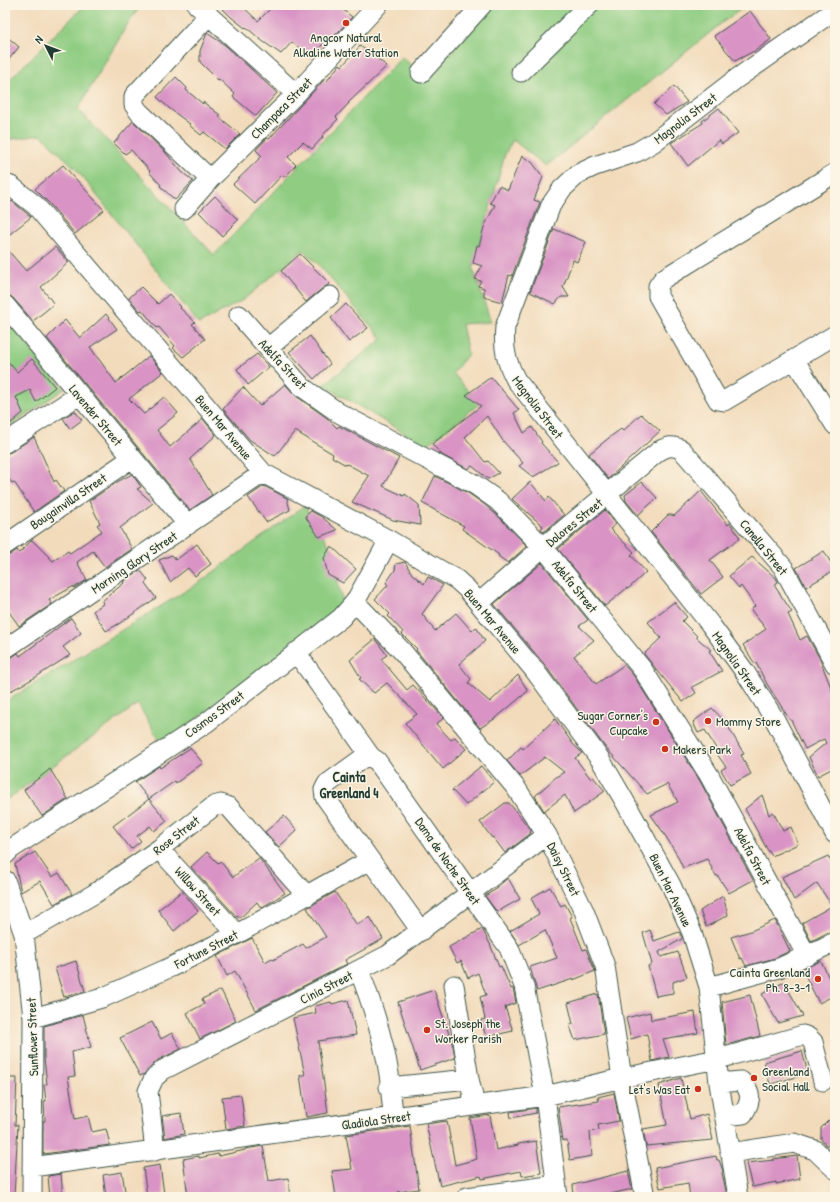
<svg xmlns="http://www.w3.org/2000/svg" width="840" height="1202" font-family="'Patrick Hand',sans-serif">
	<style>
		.green { fill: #90cd83; stroke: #58855c }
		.building { fill: #d994c5 }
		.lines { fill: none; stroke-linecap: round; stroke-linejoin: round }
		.minor-casing { stroke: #3f5548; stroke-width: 21 }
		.minor { stroke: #fff; stroke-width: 19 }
		.poi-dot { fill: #c8321e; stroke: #fcf5e5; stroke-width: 1.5 }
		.labels { text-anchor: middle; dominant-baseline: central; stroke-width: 3; stroke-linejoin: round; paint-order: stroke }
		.poi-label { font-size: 13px; fill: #1f3d34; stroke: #fcf5e5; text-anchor: start }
		.street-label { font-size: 13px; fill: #1f3d34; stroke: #fcf5e5 }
		.neighbourhood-label { font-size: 14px; font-weight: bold; fill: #1f3d34; stroke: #fcf5e5 }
	</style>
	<rect width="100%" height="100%" fill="#fcf5e5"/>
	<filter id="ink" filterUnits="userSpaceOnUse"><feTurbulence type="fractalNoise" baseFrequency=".025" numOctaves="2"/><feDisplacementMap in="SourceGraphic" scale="8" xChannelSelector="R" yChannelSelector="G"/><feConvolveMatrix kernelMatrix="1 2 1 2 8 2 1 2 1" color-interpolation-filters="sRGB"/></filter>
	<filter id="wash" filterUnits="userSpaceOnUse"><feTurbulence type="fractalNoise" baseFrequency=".012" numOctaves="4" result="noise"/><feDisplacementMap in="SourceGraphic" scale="16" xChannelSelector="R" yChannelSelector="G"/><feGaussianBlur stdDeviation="0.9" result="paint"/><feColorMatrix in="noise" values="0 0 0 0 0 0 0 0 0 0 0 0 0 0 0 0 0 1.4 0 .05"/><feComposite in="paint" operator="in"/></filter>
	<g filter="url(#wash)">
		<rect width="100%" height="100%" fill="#f2dbbb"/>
		<path class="green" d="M85,5H142L130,20L78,109L214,255L402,57L426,78L493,5H747L723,22L546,166L513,140L505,154L473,269L491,322L462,324L468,354L453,373L479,404L426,446L323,385L382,339L319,265L303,250L243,300L199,324L76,169L41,135L5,140V84Z
			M5,318L64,389L5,430Z
			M304,506L328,543L344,607L162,745L138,704L5,801V702L200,582Z"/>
		<g id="blocks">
			<path class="building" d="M219,5H241L258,21L274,5H337L352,17L328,43L325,41L312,58L292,42L281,54L261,40L246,27L245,28L231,17Z
				M750,11L771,39L758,49L735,61L714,36Z
				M207,33L225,45L277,93L256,116L233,97L235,94L219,79L218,80L200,62V51Z
				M5,35L19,47L5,64Z
				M360,46L387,66L348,103H349L336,117L338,119L322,136L323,137L312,149L303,142L288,157L296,165L285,177L282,175L255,204L233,184L262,156L256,150L267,138L269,139L324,80L326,82L340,64L342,66Z
				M176,77L187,88L186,90L203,104V102L220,115L219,117L240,134L225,149L204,132L201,135L189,125L190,124L170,109L157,97Z
				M674,86L687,102L666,115L654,104Z
				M719,108L738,133L722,144L719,140L688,166L671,143L703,123L702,121Z
				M133,121L165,152L182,172L193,181L175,200L160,186L161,185L149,172L150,171L131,150L125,154L114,143Z
				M522,156L532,162L543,177L534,200L540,202L512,276L509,275L502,302L484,297V288L478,286L481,281L475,279L482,266L473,263L477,245L479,246L484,227L495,205L490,203L499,186L508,190Z
				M63,165L104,210L75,234L49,203L35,189Z
				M215,196L238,220L222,236L199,212Z
				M12,201L31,217L5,238V209Z
				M554,229L586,242L577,262L573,260L563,287L569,297H561L555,304L530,292Z
				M5,247L26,271L55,247L69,262L41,287L54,304L33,321L13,298L9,295L5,294Z
				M300,254L330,284L323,288L306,302L281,271Z
				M141,287L158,304L169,294L181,307L180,308L195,322L192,324L205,339L183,357L173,348L175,346L159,327L157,328L142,310L140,311L129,298Z
				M346,304L368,328L349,342L331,318Z
				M106,314L117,329L90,347L116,383L149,356L163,372L129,399L144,414L164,397L178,413L157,430L170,447L203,419L216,435L190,459L212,495L190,510L47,338L65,320L80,338Z
				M310,336L330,364L314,379L289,352Z
				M257,354L269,367L248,385L237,369Z
				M5,358L17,372L32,359L55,387L36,402L30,390L16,397L23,413L5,428Z
				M491,377L519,410L514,413L524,433L532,427L542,442L541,443L558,462L533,477L519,466L523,463L503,441L487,416L465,437L485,462L488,461L499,473L488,479L472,466L468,469L442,455L432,444L481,406L466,395Z
				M285,384L296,396L327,418L337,428L339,426L399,458L383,486L404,496L405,494L419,505L420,525L393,520L352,502L369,476L347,464L346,465L332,457L333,454L295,431L275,456L250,440L223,409L243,387L260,406Z
				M75,411L82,420L70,429L63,418Z
				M641,414L660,431L608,479L589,454L610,437L621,429L623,431Z
				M34,437L54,482L56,480L64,491L34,512L14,482L12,483L5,474V454L11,452Z
				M132,474L141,487L137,489L153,503L120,528L132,549L105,567L93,551L77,562L87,580L77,586L74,588V586L49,600L52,604L19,626L5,606V558L17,550L19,553L32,540L53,561L68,551L70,553L102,531L97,525L100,523L89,501L119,481Z
				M435,476L468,493L484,504L499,517L527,546L508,563L498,556L499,555L462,529L464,526L422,503Z
				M530,482L546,501L549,497L564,515L544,532L541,529L543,526L512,499Z
				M642,482L657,498L638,515L626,501L625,495Z
				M264,486L287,498L290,510L266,522L248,497Z
				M701,491L728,525L730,523L740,538L710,560L723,577L701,594L651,532L668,515H672L674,516Z
				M605,510L616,524L610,529L634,552L631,555L646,572L628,589L627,588L605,606L558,549Z
				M311,511L322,517L337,530L319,537L305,516Z
				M197,544L211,564L195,576L188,568L170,582L159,560L172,555L176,560Z
				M331,546L356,569L343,583L328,575L324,558Z
				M824,551L835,570L806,587L796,568Z
				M752,557L776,578L778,582L774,585L792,612L788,614L800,640L807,636L819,657L835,698V767L818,776L809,757L826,743L824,739L805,749L791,720H790L767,684L756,663L755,664L743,645L766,629L751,610L755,606L741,586L739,588L729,576Z
				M405,562L412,574L424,584L428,577L443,585L422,614L435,631L456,613L472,631L476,627L485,641L459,664L471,679L468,683L490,702L518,675L528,691L496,718L480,728L416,650L417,649L402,634L403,632L388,616L390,614L375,599L388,585L386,583L395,570L396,564Z
				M542,563L588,620L579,626L594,640L574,656L596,684L624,665L634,676L700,781L753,880L729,893L717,875L716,876L707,859L683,868L677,855L663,832L651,815L678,802L667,784L647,794L605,747L544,664L494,604Z
				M140,570L148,580L145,583L156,598L120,623L106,631L93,611L103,604L102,601L124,583L123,582Z
				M674,602L687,617L682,621L697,636L696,637L711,650L709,651L722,671L692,687L696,693L683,702L644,654L661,638L648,622Z
				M71,618L81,633L63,647L70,655L36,677L5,694V662L18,653L20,656Z
				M375,639L387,655L381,659L407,690L413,685L444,718L436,724L451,740L455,737L466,749L443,769L405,723L417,714L387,683L374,693L359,679L361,678L350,660Z
				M712,708L726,723L744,754L741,755L751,774L730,785L721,770L726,767L715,751L717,750L705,730L698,733L693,722Z
				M555,719L573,744L582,753L575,758L591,779L593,777L605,791L574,813L565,795L544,811L535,796L556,777L564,772L545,757L520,776L507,761L521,747L523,749Z
				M190,748L203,763L176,783L175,781L149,799L135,782L159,766L160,768Z
				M481,766L494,782L466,805L452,790Z
				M50,769L68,799L42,816L24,790Z
				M762,795L769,815L773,812L783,831L791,827L798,844L772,856L767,849L745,809Z
				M149,799L167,821L154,831L150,826L137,836L141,841L131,849L113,826Z
				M505,803H509L531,830L530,834L505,853L493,837L492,838L480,822Z
				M284,816L297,830L279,847L265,832Z
				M35,852L52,877L59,873L72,894L54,904L40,881L21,892L15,864Z
				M207,852L218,863L220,861L233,877L259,858L285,893L261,908L257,902L241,917H237L191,867Z
				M828,856L835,869V929L811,941L802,923L832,906L817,883L794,900L782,877Z
				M508,878L520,899L497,912L485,896L498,888V886Z
				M550,887L561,906L565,904L572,917L570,918L583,950L586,949L595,971L573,980V979L537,991L530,967L557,958L545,930L519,945L510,931L539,914L531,898Z
				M182,891L198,911L174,931L158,910Z
				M335,892L357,925L370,917L383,939L345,960L347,964L256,1010L235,971L227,976L217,956L252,938L265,962L272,958L273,960L303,944L306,948L326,937L307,908Z
				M723,896L728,915L706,927L700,911Z
				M775,920L790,951L775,958L746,966L742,958L740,959L731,937L751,931Z
				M482,929L490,944L499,967L501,966L511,989L513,988L516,1003L505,1007L513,1031L486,1037L481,1020L485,1019L480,997L486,995L478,973L468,978L461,961L457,963L449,947Z
				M650,930L654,941L679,932L682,937V939L659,952L661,957L678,952L687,977L673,982V993L656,996L648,966L652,964L643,933Z
				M76,961L85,991L64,997L55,968Z
				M821,961L835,991V995L819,1003L802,969Z
				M784,982L803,1016L778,1023L762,994Z
				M221,990L236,1021L200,1039L187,1013L204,1004L202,999Z
				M434,990L453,1046L455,1058L420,1070L398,1002Z
				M598,994L604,1034L575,1040L569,1024H573L568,1003Z
				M750,995L760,1036L726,1045L722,1002Z
				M348,1000L356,1035L318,1041L328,1113L306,1117L300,1075H305L293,1018L316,1013L315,1006L331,1002L332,1004Z
				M650,1012L651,1020L695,1012L698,1033L663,1039L669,1057L652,1061L647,1034L631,1039L626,1018Z
				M83,1015L91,1047L72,1052L75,1076L68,1077L75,1119L88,1116L92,1132L106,1129L110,1145L43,1154V1121H45L44,1101H46L44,1085L47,1084L44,1058V1026Z
				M152,1022L161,1039L172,1033L181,1049L158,1060L144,1074L140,1076L120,1038Z
				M802,1051L808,1074L770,1084L764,1062Z
				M5,1078H17L15,1125H18L14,1197H5Z
				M681,1078L690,1119L707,1114L713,1140L646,1146L643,1129L667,1125L659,1085Z
				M614,1093L619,1121L598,1125L599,1130L590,1132L592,1156L570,1160L567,1140L563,1141L558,1107L599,1101L598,1097Z
				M241,1095L245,1126L226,1129L222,1097Z
				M536,1108V1113L511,1118L510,1112Z
				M181,1113L184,1134L165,1138L162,1116Z
				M835,1114V1140L827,1146L821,1139V1128Z
				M490,1115L496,1150L518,1145V1144L536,1141L541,1173L522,1176L521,1171L482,1179L481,1176L440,1186L426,1124L447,1121L455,1165L477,1159L470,1118Z
				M410,1126L419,1189L398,1192L399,1194L375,1196V1197H336L332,1171L352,1169L346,1135Z
				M263,1146L269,1181L288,1178L291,1197H188L183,1159L199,1156V1158L218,1154L219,1156L245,1150V1149Z
				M716,1156L717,1160H719L723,1171L722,1173L727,1195L716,1197H690L688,1183L660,1188L655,1168Z
				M797,1156L800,1179L776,1184V1182L752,1187L746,1163L774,1160L773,1159Z
				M160,1165L164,1194L147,1196L143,1168Z
				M628,1171L632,1189L598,1197H574L573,1185Z
				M122,1172L126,1197H106L103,1175Z
				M61,1174L63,1197H50L48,1176Z"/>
		</g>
	</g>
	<g filter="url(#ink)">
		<use href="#blocks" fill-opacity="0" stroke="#3f5548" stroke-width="1"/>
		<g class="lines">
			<defs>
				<path id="minor" d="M197,5L296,94
					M835,10L736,79L654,142L637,152L595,166L578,174L562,189L551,205L505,327C503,349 506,361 516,380L710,624L745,672L774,718L835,834
					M209,15L134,96V105L139,112L210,179
					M521,72L589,5
					M421,73L482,5
					M835,173L663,279L658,286V296L718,400L724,401L835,335
					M5,184L11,186L36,206L263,473L389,540L457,580L467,589L535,671L600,759L624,800L671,885L692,933L709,987L719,1083L738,1197
					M184,209L210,179L296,94L378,5
					M5,305L188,525
					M239,315L302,387L339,413L474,484L498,501L543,547L643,670L709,775L807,956
					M268,348L330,296
					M794,359L835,425
					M5,443L79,395
					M5,545L132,458
					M355,602L402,651L516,788L547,835L584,911L605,966L622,1078L645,1197
					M479,603L543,547L659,451C668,446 673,445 682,450L783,567L835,664
					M5,649L263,473
					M296,652L371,757L377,761L509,948L524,986L545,1096L558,1197
					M371,757L363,758L327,784L324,790L325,797L421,931
					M159,849L237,934
					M5,855L11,849L206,723L341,618L355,602L389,540
					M5,880L24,934L33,1018L32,1197
					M24,934L94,894L159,849L214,806L221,804L229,807L307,896
					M359,970C371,1001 384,1041 389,1074C391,1088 391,1103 394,1117
					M454,985L469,1079
					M709,987L779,968L835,942
					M33,1018L102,998L171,967L237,934L370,860
					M719,1083L741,1081C752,1091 752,1101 743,1114L724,1116
					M389,1087L469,1079L475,1105
					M155,1151L148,1091L154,1078L163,1070L388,955L547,835
					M730,1153L794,1143L815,1150L835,1169
					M32,1167L545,1096L622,1078L722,1058L803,1035L808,1037L813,1042L823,1081
					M467,1197L556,1185"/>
			</defs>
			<use href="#minor" class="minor-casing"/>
			<use href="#minor" class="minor"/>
		</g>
	</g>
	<g class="poi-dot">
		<circle cx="346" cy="23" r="4"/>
		<circle cx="708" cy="721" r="4"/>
		<circle cx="656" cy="722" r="4"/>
		<circle cx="665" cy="749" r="4"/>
		<circle cx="818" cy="979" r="4"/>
		<circle cx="427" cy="1030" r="4"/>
		<circle cx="754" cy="1078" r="4"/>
		<circle cx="698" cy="1089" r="4"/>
	</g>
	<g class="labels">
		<g class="poi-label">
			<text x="346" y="37" text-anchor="middle">Angcor Natural<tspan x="346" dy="15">Alkaline Water Station</tspan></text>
			<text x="648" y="715" text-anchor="end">Sugar Corner's<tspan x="648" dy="15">Cupcake</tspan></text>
			<text x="716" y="721">Mommy Store</text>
			<text x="673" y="749">Makers Park</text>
			<text x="810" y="972" text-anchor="end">Cainta Greenland<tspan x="810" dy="15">Ph. 8-3-1</tspan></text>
			<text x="435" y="1023">St. Joseph the<tspan x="435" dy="15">Worker Parish</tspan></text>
			<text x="762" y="1071">Greenland<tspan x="762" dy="15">Social Hall</tspan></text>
			<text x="690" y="1089" text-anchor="end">Let's Was Eat</text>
		</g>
		<g class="street-label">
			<text transform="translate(281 108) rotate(-45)">Champaca Street</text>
			<text transform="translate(685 118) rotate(-37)">Magnolia Street</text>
			<text transform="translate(283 364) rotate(47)">Adelfa Street</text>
			<text transform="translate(538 407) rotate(53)">Magnolia Street</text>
			<text transform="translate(96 415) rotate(50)">Lavender Street</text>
			<text transform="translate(224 427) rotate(50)">Buen Mar Avenue</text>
			<text transform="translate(68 501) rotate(-34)">Bougainvilla Street</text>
			<text transform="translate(574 522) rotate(-39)">Dolores Street</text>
			<text transform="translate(764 547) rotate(51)">Canella Street</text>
			<text transform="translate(134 562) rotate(-34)">Morning Glory Street</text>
			<text transform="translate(575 586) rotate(51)">Adelfa Street</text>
			<text transform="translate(493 621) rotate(50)">Buen Mar Avenue</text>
			<text transform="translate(737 663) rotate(55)">Magnolia Street</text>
			<text transform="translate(214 714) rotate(-36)">Cosmos Street</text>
			<text transform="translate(176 835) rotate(-38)">Rose Street</text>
			<text transform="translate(753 856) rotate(62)">Adelfa Street</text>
			<text transform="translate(448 861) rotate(55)">Dama de Noche Street</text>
			<text transform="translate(564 869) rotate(64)">Daisy Street</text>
			<text transform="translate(671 890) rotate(64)">Buen Mar Avenue</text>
			<text transform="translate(198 891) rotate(48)">Willow Street</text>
			<text transform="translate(206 949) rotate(-27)">Fortune Street</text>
			<text transform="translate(326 987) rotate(-27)">Cinia Street</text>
			<text transform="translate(32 1037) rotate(-92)">Sunflower Street</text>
			<text transform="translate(376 1120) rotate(-8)">Gladiola Street</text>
		</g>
		<g class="neighbourhood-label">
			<text x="349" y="776">Cainta<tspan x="349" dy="16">Greenland 4</tspan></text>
		</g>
	</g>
	<rect width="840" height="1202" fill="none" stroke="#fcf5e5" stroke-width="20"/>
	<g transform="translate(46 46) rotate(312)" stroke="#fcf5e5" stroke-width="3" paint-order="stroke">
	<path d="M0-3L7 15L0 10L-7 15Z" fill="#1f3d34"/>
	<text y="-6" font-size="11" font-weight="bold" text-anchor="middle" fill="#1f3d34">N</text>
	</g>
</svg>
